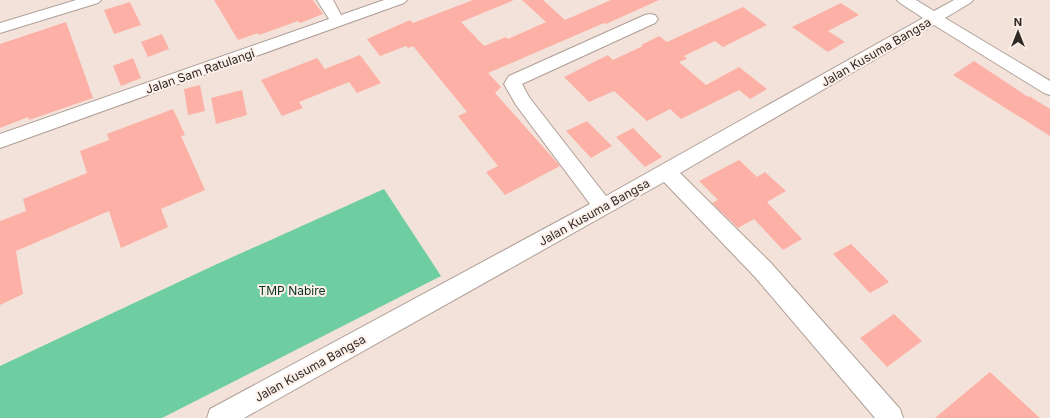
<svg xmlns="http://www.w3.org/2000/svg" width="1050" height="418" font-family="Inter,sans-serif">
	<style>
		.green { fill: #6ecea1 }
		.building { fill: #fdb0a5 }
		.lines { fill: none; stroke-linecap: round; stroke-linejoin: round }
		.minor-casing { stroke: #ae9e96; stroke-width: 2 }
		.minor { fill: #fff; fill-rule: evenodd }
		.labels { text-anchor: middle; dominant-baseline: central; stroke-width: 4; stroke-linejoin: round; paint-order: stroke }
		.street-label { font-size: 12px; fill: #302a27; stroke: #fdf0e9 }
		.park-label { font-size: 12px; fill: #063422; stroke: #fdf0e9 }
	</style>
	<rect width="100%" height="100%" fill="#f3e2d9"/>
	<path class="green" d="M384,189L441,276L162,418H0V366L217,264Z"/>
	<path class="building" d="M214,0H313L323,14L300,23L298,21L259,35L258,33L238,40Z
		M473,0H514L461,22L484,46L506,37L508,39L546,22L522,0H543L565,20L611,0H659L606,24L604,23L488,73L501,87L495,93L560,166L505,195L486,172L498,166L458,116L467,112L413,46L408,48L406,46L380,56L367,39L410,20L413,23Z
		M130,2L141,25L114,34L104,10Z
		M841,3L859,15L828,31L845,42L828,52L792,27Z
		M743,7L767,25L723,47L715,41L684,56L687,59L679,62L706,85L739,67L767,89L750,99L739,90L681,119L670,109L647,121L614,91L589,102L564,77L608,55L613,60L643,46L641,45L659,36L667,42Z
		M66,22L93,98L29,120L28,117L0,128V44Z
		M162,34L169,49L148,57L141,42Z
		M360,55L381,83L357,93L349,82L299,102L303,108L282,116L261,80L317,58L325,69Z
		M133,58L141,78L121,86L113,66Z
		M974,61L1028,97L1029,96L1050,109V136L953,75Z
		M200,85L205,111L188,115L184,89Z
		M242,90L247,115L216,124L211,98Z
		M173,109L185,135L181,136L205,190L161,209L168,227L121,248L109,211L16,251L23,294L0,305V221L26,211L23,199L87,173L80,151L109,140L107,134Z
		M587,121L612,146L591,158L566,131Z
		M633,128L662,157L645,167L616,137Z
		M739,160L757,177L765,172L786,191L767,202L802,239L783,250L754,219L738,228L712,203L718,200L699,181Z
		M851,244L889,282L870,293L833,254Z
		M894,314L922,341L887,367L860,338Z
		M990,372L1040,418H935Z"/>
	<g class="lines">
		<defs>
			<path id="minor" d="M76,0H101L98,3L0,33V23Z
				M317,0H333L341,15L384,0H407L404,3L0,148V134L329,19Z
				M897,0H916L934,11L954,0H973L970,3L945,18L1050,81V95L1044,93L934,25L680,173L771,263L900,409L903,418H875L755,277L664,182L244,418H207L210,409L590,204L516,105L504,84L509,76L645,15L650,14L655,15L658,19L655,23L522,84L529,97L606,196L923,18L900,3Z"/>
		</defs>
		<use href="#minor" class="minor-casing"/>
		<use href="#minor" class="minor"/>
	</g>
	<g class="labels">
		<g class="street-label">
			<text transform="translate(876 52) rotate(-30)">Jalan Kusuma Bangsa</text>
			<text transform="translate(200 71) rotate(-19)">Jalan Sam Ratulangi</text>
			<text transform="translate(594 212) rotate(-29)">Jalan Kusuma Bangsa</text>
			<text transform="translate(310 368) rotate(-29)">Jalan Kusuma Bangsa</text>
		</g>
		<g class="park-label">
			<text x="292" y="290">TMP Nabire</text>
		</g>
	</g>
	<g transform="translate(1018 32)" stroke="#fdf0e9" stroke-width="3" paint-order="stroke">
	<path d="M0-3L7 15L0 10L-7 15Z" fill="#302a27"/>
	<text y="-6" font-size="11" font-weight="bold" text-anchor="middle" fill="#302a27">N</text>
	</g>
</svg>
